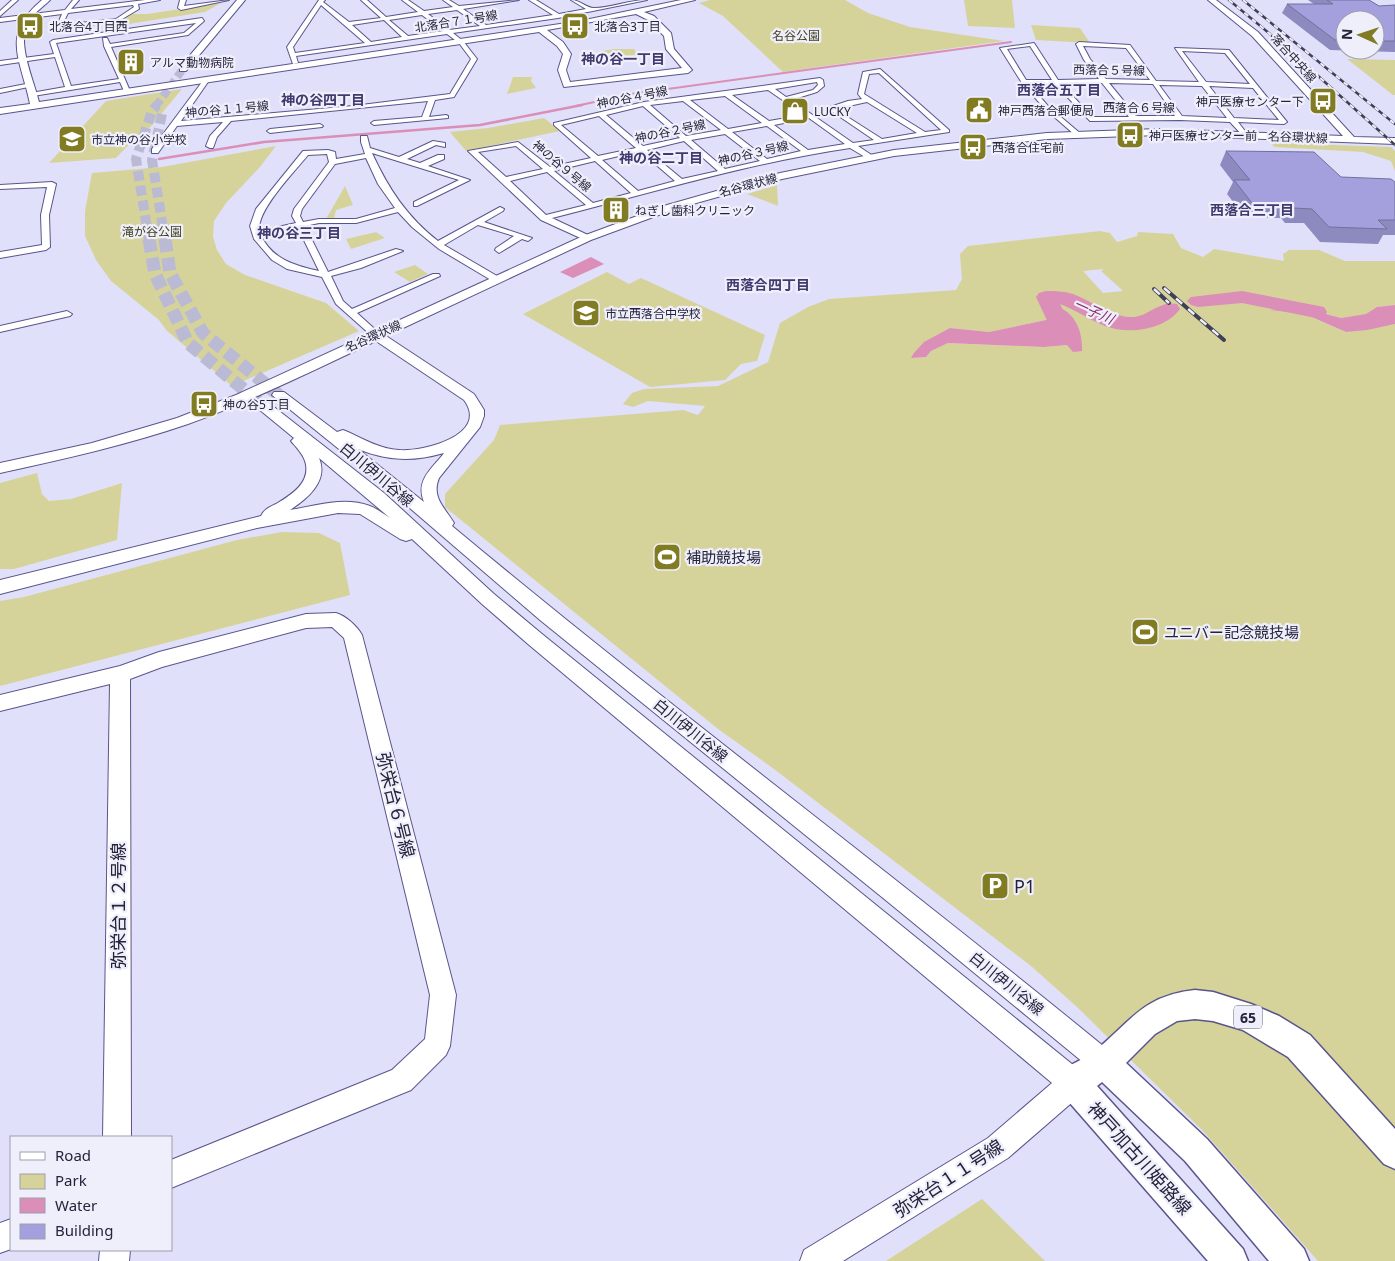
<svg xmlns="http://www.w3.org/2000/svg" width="1395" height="1261" font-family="'Noto Sans','Noto Sans JP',sans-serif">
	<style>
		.green { fill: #d6d39a; fill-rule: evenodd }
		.water { fill: #da8eb8 }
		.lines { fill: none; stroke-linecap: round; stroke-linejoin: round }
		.stream-far1 { stroke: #da8eb8; stroke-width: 2 }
		.stream { stroke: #da8eb8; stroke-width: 2.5 }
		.river { fill: #da8eb8; fill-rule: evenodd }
		.secondary-tunnel-far2 { stroke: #babad4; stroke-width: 8; stroke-dasharray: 8 4; stroke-linecap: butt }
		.secondary-tunnel-far1 { stroke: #babad4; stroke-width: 10; stroke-dasharray: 10 5; stroke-linecap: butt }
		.secondary-tunnel { stroke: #babad4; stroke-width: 13; stroke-dasharray: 13 6; stroke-linecap: butt }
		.street-casing { stroke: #59558c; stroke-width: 2 }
		.secondary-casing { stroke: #59558c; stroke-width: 2 }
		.primary-casing { stroke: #59558c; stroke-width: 3 }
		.street { fill: #fff; fill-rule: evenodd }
		.secondary { fill: #fff; fill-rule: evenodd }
		.primary { fill: #fff; fill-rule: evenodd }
		.rail-far1-casing { stroke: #3f3f56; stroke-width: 2.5 }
		.rail-casing { stroke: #3f3f56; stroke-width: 4 }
		.rail-far1 { stroke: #efeffc; stroke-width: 2; stroke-dasharray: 5; stroke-linecap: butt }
		.rail { stroke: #efeffc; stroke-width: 2.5; stroke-dasharray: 8; stroke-linecap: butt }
		.wall { fill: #8c8abe; fill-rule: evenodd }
		.building { fill: #a3a0dd; stroke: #72709b }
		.labels { text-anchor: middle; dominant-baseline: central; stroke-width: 4.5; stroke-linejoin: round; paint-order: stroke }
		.far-street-label { font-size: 12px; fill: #24233a; stroke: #efeffc }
		.far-poi-label { font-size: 12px; fill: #24233a; stroke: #efeffc; text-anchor: start }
		.far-park-label { font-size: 12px; fill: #42401c; stroke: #efeffc }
		.far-neighbourhood-label { font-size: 14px; font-weight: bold; fill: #403b6f; stroke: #efeffc }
		.far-water-label { font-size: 14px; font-style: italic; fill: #883066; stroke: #efeffc }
		.shield { fill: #efeffc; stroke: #616074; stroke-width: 1 }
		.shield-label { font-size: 14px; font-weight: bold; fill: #24233a }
		.street-label { font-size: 15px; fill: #24233a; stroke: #efeffc }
		.poi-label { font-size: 15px; fill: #24233a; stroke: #efeffc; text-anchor: start }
		.near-street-label { font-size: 18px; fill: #24233a; stroke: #efeffc }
		.near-poi-label { font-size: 18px; fill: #24233a; stroke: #efeffc; text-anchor: start }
	</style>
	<rect width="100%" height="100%" fill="#e0e0fa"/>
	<path class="green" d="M710,0H845L868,13L910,27L1004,41L783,72L723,16L699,3Z
		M964,0H1012L1015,28L968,26Z
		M221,3L205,12L122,25L121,19L129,14H147Z
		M1031,25L1080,28L1090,43L1036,40Z
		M614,49H634L639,55L603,59L597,52Z
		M1347,59L1395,60V95H1393Z
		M513,77H532L531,81L536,88L507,94Z
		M182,89L147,131L138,135L116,158L49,163L106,101Z
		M544,118L560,131L466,151L450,132L488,128Z
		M1276,143L1391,147L1395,151V171L1391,161L1363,152L1275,147L1272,145Z
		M276,146L260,167L226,203L214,221L213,237L217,250L226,264L245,275L326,303L359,331L232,386L166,330L159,320L111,281L96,260L85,236V211L92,173L162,167Z
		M777,185L778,206L747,194Z
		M345,186L353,205L336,210L334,218L326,219Z
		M1100,231L1110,233L1117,242L1137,236L1138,232L1173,234L1181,248L1203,257L1214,249L1284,261L1283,254L1289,250H1319L1345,261H1395V305L1377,307L1367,314L1341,318L1299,307L1272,310L1305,314L1346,332L1395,324V1261H1318L1203,1131L1077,1007L1031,966L774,769L718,729L445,507V494L494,440L500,425L683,410L698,415L705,406L648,401L633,407L623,404L632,393L644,389L718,386L768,362L780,323L808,307L829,299L956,290L962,279L960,254L968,246ZM1104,269L1101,271L1123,291L1103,293L1083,271ZM1044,302L1057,306L1070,314L1067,345L1044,347L948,343L931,351L926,357L912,358L950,328L989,332L1051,319V310Z
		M376,232L385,238L351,249L346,239Z
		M415,265L428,274L410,282L394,272Z
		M607,272L629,284L641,278L765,335L757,361L741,364L725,380L650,387L523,314Z
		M37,473L42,494L49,501L71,499L122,483L117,540L14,569H0V483Z
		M282,532L319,533L340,543L350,595L0,686V601L24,597L237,540Z
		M982,1199L1045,1261H886Z"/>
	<path class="water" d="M591,257L604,264L573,278L560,272Z
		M1042,296L1050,301L1051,305C1074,309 1083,330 1082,351L1073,352L1067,345L1044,347L948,343L931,351L926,357L911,358L914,353L924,342L950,328L989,332L1051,319V310L1044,302Z
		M1395,305V324L1367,330L1346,332L1305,314L1269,310L1299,307L1341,318L1366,314L1377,307Z"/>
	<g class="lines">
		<path class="stream-far1" d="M576,106L631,94L1011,42"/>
		<path class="stream" d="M159,159L264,142L480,125L582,105"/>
		<path class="river" d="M1046,291C1055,291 1064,291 1073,294C1092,301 1109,316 1130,317C1148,318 1158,300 1177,304L1180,309C1165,330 1128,335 1105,326C1090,320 1076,310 1060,304L1070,324L1067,329L1059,331L1051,329L1036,297L1039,293Z
			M1242,291L1324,307L1327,312L1324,317L1316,318L1242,303L1198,307L1191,305L1187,301L1191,297Z"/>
		<path class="secondary-tunnel-far2" d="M156,106L183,69"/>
		<path class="secondary-tunnel-far1" d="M162,114L152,160L165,240
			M149,240L136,159L152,111L157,105"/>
		<path class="secondary-tunnel" d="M149,239L155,274L188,343L260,403
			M165,239L170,273L203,333L279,395"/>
		<defs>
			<path id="street" d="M12,0H18L0,16V11Z
				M73,0H79L71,9L145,0H160L138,4L139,9L117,22L56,28L62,14L0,22V18L65,10ZM133,5L134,7L116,19L62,25L68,13Z
				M180,0H186L184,6L229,0L181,10L178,8Z
				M319,0H325L323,2L349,22L381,18L361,0H367L386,17L418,12L402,0H408L424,11L453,7L443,0H449L459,6L519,0L463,9L486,25L553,15L529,0H536L559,14L586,9L571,0C580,0 586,8 594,8C611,8 629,0 647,0L558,18L453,33L463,41L477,59L454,97L435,100L429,117L446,115L448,116V118L374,125L371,123L374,121L422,117L428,101L231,121L217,137L213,148H210L206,146L210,136L223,122L177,126L158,153H152V149L205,78L210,79L181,121L353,106L450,94L471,59L459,43L447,34L296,56L298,63L293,64L287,47ZM321,5L365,43L295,53L293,47ZM457,10L480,26L449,30L428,14ZM422,15L443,31L408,36L389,20ZM384,20L402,37L371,42L352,25Z
				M202,18L204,21L188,35L111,47L130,91L127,93L124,91L120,82L33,96L31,95V93L65,87L55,57L0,65V61L54,54L50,42L53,40ZM196,23L184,33L110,44L107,38H103L104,46L119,79L71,86L56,43Z
				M1079,42L1130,45L1156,81L1199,82L1175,48L1229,50L1287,122L1284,124L1238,122L1248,135L1244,137L1230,122L1180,120L1090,121L1055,84H1029L1048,106L1081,134L1075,135L1044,108L1022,83L1000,48L1034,43L1058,80L1099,79L1084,60L1076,44ZM1030,46L1052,80H1026L1007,49ZM1083,46L1126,48L1150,80L1106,79L1090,59ZM1182,51L1225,53L1250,84L1206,82ZM1061,83H1102L1129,117H1092ZM1109,83L1153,84L1175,116H1136ZM1159,85L1202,86L1227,118L1182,116ZM1209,86L1253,88L1279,120L1234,118Z
				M880,69L949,130V132L858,146L873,156V160H870L850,148C749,163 650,193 552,218L590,236L591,238L587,241L541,220L468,151L518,142L550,167L591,158L554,125V123L644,102L820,78L823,80L824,86L817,92L791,100L853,143L874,140L827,108L848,101L862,99L858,94L863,72ZM879,73L941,130L925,132L864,94L869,74ZM817,82L818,85L813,90L786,97L775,89ZM768,90L804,115L769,121L732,95ZM725,96L762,123L728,129L690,100ZM683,101L721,130L686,136L650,105ZM867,102L917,133L882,139L835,109ZM643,106L680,138L643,146L606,115ZM599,116L636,148L598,156L561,125ZM809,118L845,144L808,150L774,125ZM767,126L801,151L767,159L732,132ZM725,134L760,161L725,169L691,140ZM684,141L718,171L682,179L647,150ZM516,146L543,169L506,177L478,152ZM640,151L675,181L638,191L602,160ZM595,161L631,193L593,203L554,171ZM547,172L586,205L546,215L510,181Z
				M31,83L34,85L33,86L0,93V89Z
				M320,124L323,126L322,127L270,133L267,131L270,129Z
				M361,136H367L370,148L399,157L433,141L445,143V147L436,145L407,159L420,163L438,155H444V159L428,166L470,180L417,206H414V202L459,180L372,153C388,188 407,217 438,241L500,207L504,209L503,211L484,222L532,238L528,241L522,239L499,253L495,250L496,248L514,236L478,225L444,245L497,276L501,280L496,283L439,249L412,227L398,212L356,223H319L305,226L328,272L396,249L403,251L361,268L331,276L343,301L352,309L433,274H439L440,276L357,313L379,333L381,335L376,338L373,337L336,304L322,277L287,269L272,260L254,239L250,226L256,209L303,151L328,150L335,152L336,159L365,154L361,142ZM327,154L329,162L294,209L292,216L296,223L260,231C254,213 296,170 308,155ZM366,158L378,184L395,208L356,219H319L303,222L300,216L302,209L335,164ZM298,228L319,271C296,266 271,259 261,235Z
				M52,182L56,184L49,215L50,247L46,250L0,258V252L42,245L41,215L47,187L0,189V185Z
				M67,311L72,314L70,316L0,332V326Z"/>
			<path id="secondary" d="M42,0H50C42,8 33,13 28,23C16,42 34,81 39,102L580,21L681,0H695L644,12L654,16L671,33L674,49L692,70L688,73L564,87L558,70L563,54L557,46L539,32L0,114V108L30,104C21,59 0,35 42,0ZM636,14L648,20L664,36L666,49L682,68L570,82L566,70L571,54L563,42L547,30Z
				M237,0H245L186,71H180V67Z
				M1208,0H1216L1258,32L1354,137L1395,138V144L1159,135L1047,139L894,156L782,179L675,209L591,240L386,336L474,394L484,410V416L480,427L439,478C431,497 445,508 454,523L452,526C669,707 895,875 1113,1054L1117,1063L1113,1072L1104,1076L1095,1072L888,902L540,620L376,479L272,395L274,392H284L337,432L343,430L348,432C365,440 381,449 399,450C423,452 490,435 464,400L376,341C314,370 252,401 188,424C127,445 63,459 0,473V463L92,443L177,418L236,395L583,236L667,205L780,173L894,150L1047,133L1159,129L1343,136L1252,36ZM358,449C388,461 413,462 444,453C432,469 415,480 424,502Z
				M260,399L265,400L384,493L494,594L542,634L1083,1073L1087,1083L1083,1093L1008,1158L843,1261H800L804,1250L988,1138L1052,1083L528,644L482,604L412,539L406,541L400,539L360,514L338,513L257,528L0,594V580L261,516C264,509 270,507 276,504C291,495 312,482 305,461C303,454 296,447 291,441L294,438L255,406L253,403L255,400ZM319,458L390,518C384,514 377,509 370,506C344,496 315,506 290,510C307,499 329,481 319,458Z
				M336,613C346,616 357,626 362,635L456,995L450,1046L446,1055L411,1090L171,1188V1160L392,1070L425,1039L430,995L344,638L332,627L306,628L162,667L130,679L131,1137H103L110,684L0,711V695L120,666L159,652L306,614Z
				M11,1219V1249L0,1253V1223Z
				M100,1250H130L129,1261H99Z"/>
			<path id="primary" d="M1195,990L1213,992L1251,1004L1279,1016L1310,1035L1395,1129V1169L1384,1164L1288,1057L1243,1030L1213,1021L1195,1019L1177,1021L1155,1034L1126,1063L1207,1139L1304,1249L1309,1261H1269L1185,1161L1102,1082L1097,1086L1243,1249L1248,1261H1208L1062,1094L1058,1083C1059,1080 1060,1075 1062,1072C1069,1064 1083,1060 1092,1053C1130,1024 1140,996 1195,990Z"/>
		</defs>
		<use href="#street" class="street-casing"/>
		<use href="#secondary" class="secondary-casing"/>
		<use href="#primary" class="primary-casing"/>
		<use href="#street" class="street"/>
		<use href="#secondary" class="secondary"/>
		<use href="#primary" class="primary"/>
		<defs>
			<path id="rail-far1" d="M1229,0L1288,49L1395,145
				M1243,0L1395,124"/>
			<path id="rail" d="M1164,288L1224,340
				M1154,289L1169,303"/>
		</defs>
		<use href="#rail-far1" class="rail-far1-casing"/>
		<use href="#rail" class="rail-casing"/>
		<use href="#rail-far1" class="rail-far1"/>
		<use href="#rail" class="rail"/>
	</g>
	<path class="wall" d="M1308,0H1369L1379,6L1395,5V52L1330,50L1282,13L1287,4H1314ZM1345,20H1375V50H1345Z
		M1226,151L1341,177L1395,182V235H1383L1378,244L1320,242L1304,223H1285L1281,218L1245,217L1227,194L1233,182L1220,165Z"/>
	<path class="building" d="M1327,0H1369L1379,6L1395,5V41H1375V20H1345V40H1335L1287,4H1333Z
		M1226,151L1314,152L1341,177L1391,179L1395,182V220H1378L1387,229L1329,227L1312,209L1293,208L1289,204L1252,203L1234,180H1250Z"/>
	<defs>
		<symbol id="bus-square" viewBox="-11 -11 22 22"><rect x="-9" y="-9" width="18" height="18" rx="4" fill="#817b22" stroke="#efeffc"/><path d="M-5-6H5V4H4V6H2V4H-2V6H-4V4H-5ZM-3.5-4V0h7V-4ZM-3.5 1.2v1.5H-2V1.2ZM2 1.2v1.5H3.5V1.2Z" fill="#fff"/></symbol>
		<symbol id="building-square" viewBox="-11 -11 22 22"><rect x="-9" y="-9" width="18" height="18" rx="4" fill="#817b22" stroke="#efeffc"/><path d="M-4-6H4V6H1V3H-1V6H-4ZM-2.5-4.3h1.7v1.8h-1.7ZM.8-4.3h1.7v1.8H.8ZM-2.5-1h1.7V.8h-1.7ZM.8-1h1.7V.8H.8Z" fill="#fff"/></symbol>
		<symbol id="civic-square" viewBox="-11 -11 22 22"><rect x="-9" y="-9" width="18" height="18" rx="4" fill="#817b22" stroke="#efeffc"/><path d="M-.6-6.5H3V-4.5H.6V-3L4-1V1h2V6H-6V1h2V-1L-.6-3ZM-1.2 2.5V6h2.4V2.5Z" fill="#fff"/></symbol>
		<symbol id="shop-square" viewBox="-11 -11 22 22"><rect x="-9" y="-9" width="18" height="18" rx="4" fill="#817b22" stroke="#efeffc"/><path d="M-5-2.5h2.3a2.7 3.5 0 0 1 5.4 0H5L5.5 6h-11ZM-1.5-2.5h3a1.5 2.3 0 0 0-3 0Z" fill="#fff"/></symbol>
		<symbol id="school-square" viewBox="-11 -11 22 22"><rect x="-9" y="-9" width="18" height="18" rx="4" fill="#817b22" stroke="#efeffc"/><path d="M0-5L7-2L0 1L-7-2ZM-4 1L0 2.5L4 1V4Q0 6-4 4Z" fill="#fff"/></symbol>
		<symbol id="stadium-square" viewBox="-11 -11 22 22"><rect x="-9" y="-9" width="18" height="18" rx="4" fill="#817b22" stroke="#efeffc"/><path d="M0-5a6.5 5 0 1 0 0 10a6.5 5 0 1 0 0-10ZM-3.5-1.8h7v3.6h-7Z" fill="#fff"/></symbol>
		<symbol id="parking-square" viewBox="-11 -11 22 22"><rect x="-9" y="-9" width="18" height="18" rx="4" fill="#817b22" stroke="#efeffc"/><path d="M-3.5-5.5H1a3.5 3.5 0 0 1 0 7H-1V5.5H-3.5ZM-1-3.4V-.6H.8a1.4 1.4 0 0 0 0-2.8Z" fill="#fff"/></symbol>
	</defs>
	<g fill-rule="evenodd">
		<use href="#bus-square" x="14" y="10" width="32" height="32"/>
		<use href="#bus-square" x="559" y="10" width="32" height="32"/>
		<use href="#building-square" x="115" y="46" width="32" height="32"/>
		<use href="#bus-square" x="1307" y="85" width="32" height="32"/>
		<use href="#civic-square" x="963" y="94" width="32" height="32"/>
		<use href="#shop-square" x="779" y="95" width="32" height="32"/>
		<use href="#bus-square" x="1114" y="119" width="32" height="32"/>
		<use href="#school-square" x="56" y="123" width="32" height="32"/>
		<use href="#bus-square" x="957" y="131" width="32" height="32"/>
		<use href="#building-square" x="600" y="194" width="32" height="32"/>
		<use href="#school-square" x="570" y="297" width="32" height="32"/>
		<use href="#bus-square" x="188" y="388" width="32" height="32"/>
		<use href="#stadium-square" x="651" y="541" width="32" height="32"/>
		<use href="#stadium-square" x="1129" y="616" width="32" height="32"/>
		<use href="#parking-square" x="979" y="870" width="32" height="32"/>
	</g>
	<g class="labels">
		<g class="far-street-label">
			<text transform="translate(456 21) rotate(-9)">北落合７１号線</text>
			<text transform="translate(1294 58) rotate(48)">落合中央線</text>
			<text transform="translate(1109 70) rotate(1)">西落合５号線</text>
			<text transform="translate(632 97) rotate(-11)">神の谷４号線</text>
			<text x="1139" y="107">西落合６号線</text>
			<text transform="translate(227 109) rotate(-5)">神の谷１１号線</text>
			<text transform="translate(670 131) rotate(-12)">神の谷２号線</text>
			<text transform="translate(1298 137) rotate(2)">名谷環状線</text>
			<text transform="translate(753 153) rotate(-13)">神の谷３号線</text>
			<text transform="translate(562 166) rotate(40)">神の谷９号線</text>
			<text transform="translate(748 185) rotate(-15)">名谷環状線</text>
			<text transform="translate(373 336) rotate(-24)">名谷環状線</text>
		</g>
		<g class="far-poi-label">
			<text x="49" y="26">北落合4丁目西</text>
			<text x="594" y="26">北落合3丁目</text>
			<text x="150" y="62">アルマ動物病院</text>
			<text x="1304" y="101" text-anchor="end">神戸医療センター下</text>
			<text x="998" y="110">神戸西落合郵便局</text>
			<text x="814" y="111">LUCKY</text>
			<text x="1149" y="135">神戸医療センター前</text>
			<text x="91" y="139">市立神の谷小学校</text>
			<text x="992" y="147">西落合住宅前</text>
			<text x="635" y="210">ねぎし歯科クリニック</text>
			<text x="605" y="313">市立西落合中学校</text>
			<text x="223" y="404">神の谷5丁目</text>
		</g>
		<g class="far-park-label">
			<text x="796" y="35">名谷公園</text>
			<text x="152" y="231">滝が谷公園</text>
		</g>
		<g class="far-neighbourhood-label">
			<text x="623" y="58">神の谷一丁目</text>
			<text x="1059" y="89">西落合五丁目</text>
			<text x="323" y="99">神の谷四丁目</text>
			<text x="661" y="157">神の谷二丁目</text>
			<text x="1252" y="209">西落合三丁目</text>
			<text x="299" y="232">神の谷三丁目</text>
			<text x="768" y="284">西落合四丁目</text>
		</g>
		<g class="far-water-label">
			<text transform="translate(1094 311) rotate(24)">一子川</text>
		</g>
		<rect class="shield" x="1234" y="1005.5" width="28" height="23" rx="4"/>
		<g class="shield-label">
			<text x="1248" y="1017">65</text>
		</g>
		<g class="street-label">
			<text transform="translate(377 474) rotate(40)">白川伊川谷線</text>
			<text transform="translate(691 730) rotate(39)">白川伊川谷線</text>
			<text transform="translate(1007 983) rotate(39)">白川伊川谷線</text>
		</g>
		<g class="poi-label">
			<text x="686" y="557">補助競技場</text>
			<text x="1164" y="632">ユニバー記念競技場</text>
		</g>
		<g class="near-street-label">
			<text transform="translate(396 805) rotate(76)">弥栄台６号線</text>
			<text transform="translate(118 906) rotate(-90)">弥栄台１２号線</text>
			<text transform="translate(1140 1158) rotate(48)">神戸加古川姫路線</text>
			<text transform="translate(948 1178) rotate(-33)">弥栄台１１号線</text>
		</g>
		<g class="near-poi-label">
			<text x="1014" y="886">P1</text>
		</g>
	</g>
	<rect x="10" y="1136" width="162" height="115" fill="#efeffc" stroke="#9e9dae"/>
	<rect x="20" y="1152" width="25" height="8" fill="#ffffff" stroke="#9e9dae"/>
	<text x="55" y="1161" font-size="15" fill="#24233a">Road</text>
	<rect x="20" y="1174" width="25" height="15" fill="#d6d39a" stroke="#9e9dae"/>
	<text x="55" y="1186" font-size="15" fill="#24233a">Park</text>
	<rect x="20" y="1198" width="25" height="15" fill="#da8eb8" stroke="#9e9dae"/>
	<text x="55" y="1211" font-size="15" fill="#24233a">Water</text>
	<rect x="20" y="1224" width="25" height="15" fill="#a3a0dd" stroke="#9e9dae"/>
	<text x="55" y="1236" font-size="15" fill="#24233a">Building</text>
	<g transform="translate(1360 35) rotate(273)"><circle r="24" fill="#efeffc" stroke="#9e9dae"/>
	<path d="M0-4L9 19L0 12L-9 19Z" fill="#817b22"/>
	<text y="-8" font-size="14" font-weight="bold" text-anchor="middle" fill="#24233a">N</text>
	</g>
</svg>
